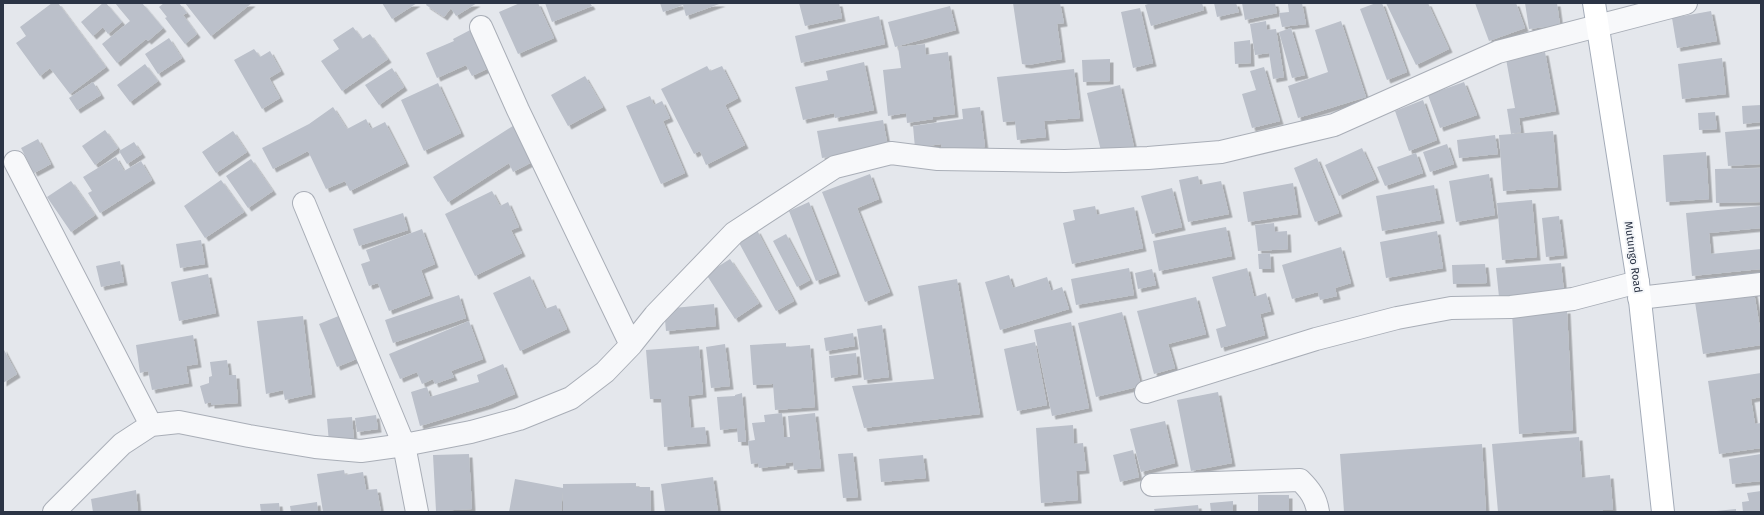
<svg xmlns="http://www.w3.org/2000/svg" width="1764" height="515" font-family="'Fira Sans',sans-serif">
	<style>
		.building { fill: #bbc0ca; filter: url(#shadow) }
		.lines { fill: none; stroke-linecap: round; stroke-linejoin: round }
		.minor-casing { stroke: #a9aeb7; stroke-width: 24 }
		.major-casing { stroke: #a3abb8; stroke-width: 24 }
		.minor { stroke: #f7f8fa; stroke-width: 22 }
		.major { stroke: #fff; stroke-width: 22 }
		.labels { text-anchor: middle; dominant-baseline: central; stroke-width: 4; stroke-linejoin: round; paint-order: stroke }
		.street-label { font-size: 11px; fill: #2b3445; stroke: #f4f6f9 }
	</style>
	<defs>
		<filter id="shadow"><feDropShadow dx="3.5" dy="3.5" stdDeviation="0" flood-color="#0004"/></filter>
	</defs>
	<rect width="100%" height="100%" fill="#e4e7ec"/>
	<path class="building" d="M52,3H58L106,67L70,94L50,68L40,76L16,43L26,36L20,27Z
		M103,3H106L122,22L108,34L103,27L93,36L81,22Z
		M115,3H142L163,28L148,41L146,39L117,63L102,44L130,21Z
		M164,3H179L187,13L183,15L197,34L185,44L165,18L167,17L159,7Z
		M185,3H252L211,36Z
		M382,3H417L392,19Z
		M427,3H477L456,16L451,8L444,17L426,5Z
		M520,3H538L554,38L518,54L499,12Z
		M545,3H590L592,6L552,22Z
		M660,3H722L686,16L683,5L663,12Z
		M799,3H839L842,18L805,26Z
		M1013,3H1060L1064,23L1057,24L1062,59L1028,65L1022,64Z
		M1151,3H1202L1204,10L1151,26L1145,5Z
		M1214,3H1236L1239,12L1217,17Z
		M1242,3H1275L1277,13L1245,20Z
		M1291,3H1302L1306,24L1282,27L1279,13L1289,12L1288,4Z
		M1376,3H1382L1407,72L1387,80L1360,9Z
		M1386,3H1428L1449,49L1416,65Z
		M1475,3H1516L1525,28L1489,41Z
		M1525,3H1557L1560,25L1529,29Z
		M950,6L956,30L895,47L888,22Z
		M1140,8L1153,63L1133,68L1121,12Z
		M1711,11L1717,41L1677,48L1672,18Z
		M879,16L885,44L801,63L795,36Z
		M1266,21L1267,30L1276,29L1284,77L1273,79L1269,53L1255,55L1250,24Z
		M1341,21L1366,97L1298,118L1288,86L1328,72L1315,30Z
		M353,27L362,39L370,34L388,59L342,91L321,61L339,49L333,40Z
		M474,28L493,66L472,76L466,65L437,78L426,53L454,41L453,39Z
		M1291,28L1305,75L1292,78L1279,32Z
		M169,38L182,58L158,74L145,54Z
		M1250,40L1251,63L1235,64L1234,42Z
		M925,44L926,55L948,52L955,114L933,117V119L907,123L906,113L888,116L883,70L901,68L898,47Z
		M254,49L260,57L270,51L281,71L269,78L280,98L262,109L234,60Z
		M1545,52L1556,111L1519,118L1521,132L1511,134L1507,109L1515,108L1506,59Z
		M1722,58L1726,94L1682,99L1678,64Z
		M1110,59V81L1083,82L1082,60Z
		M864,62L874,110L835,118L834,113L803,120L795,87L828,80L826,71Z
		M145,64L158,81L130,102L117,85Z
		M707,66L710,71L722,66L738,98L725,105L745,145L706,165L700,151L694,154L661,89Z
		M1264,67L1280,121L1252,128L1242,94L1256,90L1250,71Z
		M392,68L404,87L379,105L365,85Z
		M1074,69L1080,118L1044,121L1046,137L1017,140L1015,121L1003,122L997,77Z
		M585,76L603,107L568,126L551,95Z
		M93,82L101,95L77,110L69,98Z
		M1464,82L1477,115L1440,128L1428,95Z
		M438,83L461,133L424,151L401,100Z
		M1120,85L1134,147L1102,155L1087,93Z
		M650,96L654,105L662,101L670,118L663,121L685,173L661,184L626,106Z
		M1423,100L1437,140L1409,151L1395,111Z
		M1761,105V122L1743,124L1742,106Z
		M333,107L347,129L366,119L371,129L385,122L406,163L350,191L345,181L326,189L308,151L273,169L262,148L309,124Z
		M980,107L985,147L942,153L941,144L915,148L913,126L963,119L962,109Z
		M1715,112L1717,129L1699,130L1698,113Z
		M883,120L888,147L822,158L817,131Z
		M516,124L534,161L513,172L509,163L448,202L433,177Z
		M1761,129V164L1728,166L1725,132Z
		M105,130L118,148L95,165L82,146Z
		M233,131L247,152L216,173L202,152Z
		M1553,131L1558,187L1503,191L1499,135Z
		M1495,135L1498,154L1459,158L1457,140Z
		M38,139L51,164L34,173L21,148Z
		M134,142L142,154L127,164L119,151Z
		M1447,144L1454,164L1430,172L1423,152Z
		M1362,148L1376,179L1339,196L1325,165Z
		M1706,152L1709,199L1666,202L1663,155Z
		M1416,153L1423,173L1385,186L1377,167Z
		M116,157L124,171L141,161L152,180L100,213L88,193L92,191L83,177Z
		M1317,158L1339,213L1315,222L1294,168Z
		M251,159L273,191L248,208L226,176Z
		M1761,168V202L1716,203L1715,169Z
		M870,174L879,199L857,208L890,292L865,302L822,192Z
		M1489,174L1495,215L1456,222L1449,181Z
		M1198,176L1200,185L1221,181L1229,214L1188,222L1179,180Z
		M221,180L244,212L205,238L184,206Z
		M71,181L95,215L71,232L47,197Z
		M1293,183L1298,214L1248,222L1243,192Z
		M1434,185L1441,220L1382,231L1376,196Z
		M1172,188L1182,227L1152,234L1141,196Z
		M492,191L500,206L508,202L519,227L511,230L522,253L475,276L445,214Z
		M1532,200L1537,257L1502,260L1497,203Z
		M809,202L837,273L816,281L789,211Z
		M1095,206L1097,215L1134,207L1143,248L1072,264L1063,223L1075,220L1073,210Z
		M1761,206V228L1709,233L1711,254L1761,249V269L1692,276L1686,213Z
		M403,213L408,230L359,246L353,229Z
		M1559,216L1564,255L1546,257L1542,218Z
		M1274,223L1275,232L1287,231L1288,249L1258,251L1255,225Z
		M1226,227L1232,256L1159,271L1153,241Z
		M422,229L435,264L421,270L430,295L389,311L378,283L369,286L361,264L370,261L366,250Z
		M757,230L794,301L776,311L738,241Z
		M1437,231L1443,268L1386,278L1380,242Z
		M786,234L810,280L797,287L773,241Z
		M201,240L205,264L180,268L176,244Z
		M1341,247L1351,283L1335,288L1337,296L1320,300L1318,292L1292,299L1282,265Z
		M1270,253L1271,269H1259L1258,254Z
		M730,259L759,303L735,319L706,274Z
		M120,261L124,282L101,287L96,266Z
		M1561,263L1564,292L1499,297L1496,268Z
		M1485,264L1487,283L1453,284L1452,265Z
		M1129,268L1134,295L1076,305L1071,279Z
		M1247,268L1254,297L1266,293L1271,311L1260,314L1265,335L1221,348L1216,329L1226,326L1212,277Z
		M1152,269L1156,285L1138,289L1135,273Z
		M208,274L216,313L179,321L171,282Z
		M1009,275L1013,288L1047,277L1051,291L1062,287L1069,309L1000,330L985,282Z
		M530,276L545,309L556,305L567,329L520,351L493,293Z
		M957,279L980,414L864,428L852,386L934,379L918,286Z
		M1754,292L1761,334V345L1703,354L1695,302Z
		M459,295L466,318L393,343L385,320Z
		M1196,297L1206,334L1168,344L1175,368L1154,374L1137,311Z
		M714,304L716,326L666,331L664,309Z
		M1567,310L1573,430L1519,434L1512,313Z
		M1122,312L1141,386L1096,397L1078,323Z
		M341,315L359,358L337,367L319,324Z
		M303,316L312,394L285,400L283,390L266,394L257,321Z
		M469,321L483,359L451,371L454,377L435,384L433,379L422,384L417,372L400,379L389,354Z
		M1071,322L1089,408L1052,416L1034,330Z
		M882,325L889,377L864,380L857,329Z
		M853,333L855,346L826,351L824,338Z
		M193,335L198,364L186,366L189,383L152,390L148,371L140,373L136,345Z
		M1035,342L1047,405L1017,411L1004,349Z
		M786,343V347L810,345L815,407L775,410L773,384L753,385L750,345Z
		M725,344L730,386L711,388L706,347Z
		M699,346L703,394L688,396L691,428L705,427L707,443L664,447L661,399H650L646,350Z
		M3,348L17,374L3,383Z
		M856,353L858,374L831,378L829,356Z
		M227,360L229,375H236L238,403L211,405V402L205,404L200,386L209,383V377L212,376L210,362Z
		M503,364L515,394L489,405L420,426L411,392L427,387L430,397L479,382L477,375Z
		M1761,373V397L1751,399L1755,424L1761,423V448L1719,454L1708,381Z
		M1218,392L1232,463L1191,471L1177,400Z
		M742,393L746,442H738L737,428L720,430L717,397L735,396V395Z
		M782,413L784,437H790L788,416L815,413L821,468L794,470L793,462L786,463V465L759,468L758,463L751,464L748,441L755,440L752,423L765,422L764,415Z
		M376,415L378,429L357,432L355,418Z
		M352,417L354,441L329,443L327,419Z
		M1165,421L1175,463L1141,472L1130,429Z
		M1073,425L1074,444L1083,443L1086,470L1076,471L1078,500L1041,503L1036,428Z
		M1579,437L1582,478L1610,475L1613,510H1603V512H1498L1492,444Z
		M1482,444L1486,512H1344L1340,454Z
		M1133,450L1139,477L1120,482L1113,455Z
		M853,453L858,497L843,498L838,454Z
		M469,454L472,509L436,511L433,455Z
		M1761,454V481L1732,484L1729,459Z
		M923,455L926,478L881,482L879,459Z
		M344,470L345,475L363,472L366,490L377,489L381,512H323L317,474Z
		M713,477L718,512H665L661,484Z
		M515,479L563,488V484L636,483V487H650L651,512H563V491L561,512H509Z
		M136,490L138,512H93L91,499Z
		M1761,491V512H1743L1742,502L1749,501L1747,493Z
		M1258,495H1289V512H1258Z
		M1233,501V512H1211L1210,503Z
		M317,502L318,512H291L290,506Z
		M279,503L280,512H261L260,504Z
		M1198,505L1199,512H1155L1154,509Z
		M1736,509V512H1716V511Z"/>
	<g class="lines">
		<defs>
			<path id="minor" d="M481,27L518,110L631,345
				M15,162L151,425
				M304,203L404,445L417,512
				M1639,298L1761,284
				M1146,392L1316,339L1397,318L1451,308L1511,307L1573,299L1638,282
				M1152,485L1300,480C1310,490 1316,498 1318,512
				M54,512L122,444L151,425L179,422L249,436L315,447L361,451L404,445L471,432L519,419L571,398L605,372L631,345L655,315L734,233L835,167L891,153L938,159L1065,161L1148,158L1221,152L1334,125L1498,52L1686,3"/>
			<path id="major" d="M1594,3L1638,282L1663,512"/>
		</defs>
		<use href="#minor" class="minor-casing"/>
		<use href="#major" class="major-casing"/>
		<use href="#minor" class="minor"/>
		<use href="#major" class="major"/>
	</g>
	<g class="labels">
		<g class="street-label">
			<text transform="translate(1633 257) rotate(82)">Mutungo Road</text>
		</g>
	</g>
	<rect width="1764" height="515" fill="none" stroke="#2b3445" stroke-width="8"/>
</svg>
